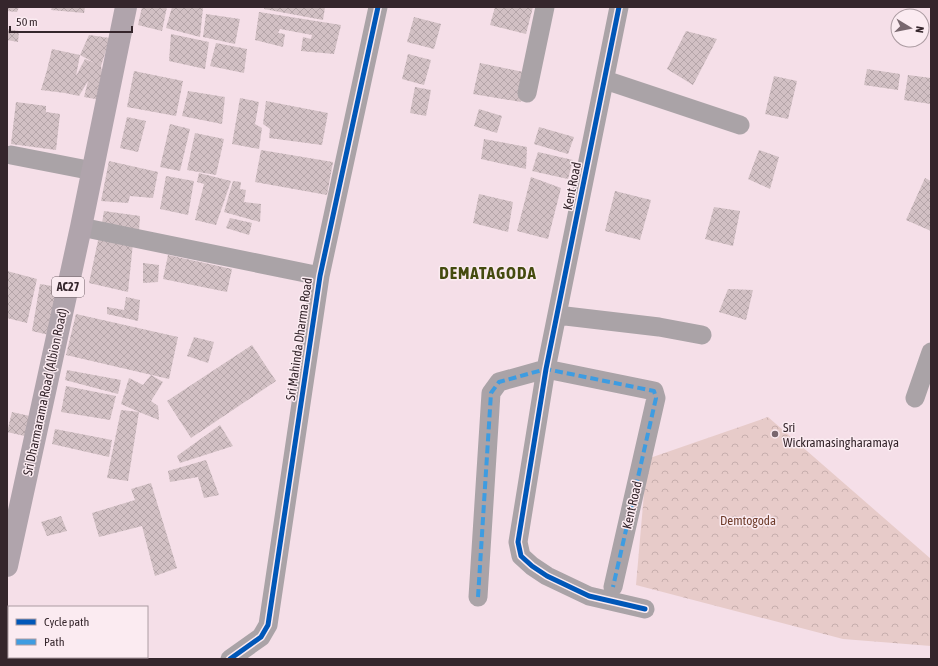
<svg xmlns="http://www.w3.org/2000/svg" width="938" height="666" font-family="'Asap Condensed',sans-serif">
	<style>
		.park { fill: url(#park-crowns) }
		.building { fill: url(#building-cross-hatch); fill-rule: evenodd }
		.lines { fill: none; stroke-linecap: round; stroke-linejoin: round }
		.minor { stroke: #aaa3a7; stroke-width: 19 }
		.major { stroke: #b0a4ac; stroke-width: 22 }
		.quiet { stroke: #3e9ce1; stroke-width: 4; stroke-dasharray: 8 4; stroke-linecap: butt }
		.cycleway-casing { stroke: #fbebf1; stroke-width: 8 }
		.cycleway { stroke: #0057b8; stroke-width: 5 }
		.poi-dot { fill: #78676e; stroke: #fbebf1; stroke-width: 1.5 }
		.labels { text-anchor: middle; dominant-baseline: central; stroke-width: 3; stroke-linejoin: round; paint-order: stroke }
		.shield { fill: #fbebf1; stroke: #706167; stroke-width: 1 }
		.shield-label { font-size: 12px; font-weight: bold; fill: #35262c }
		.street-label { font-size: 13px; fill: #35262c; stroke: #fbebf1 }
		.poi-label { font-size: 13px; fill: #35262c; stroke: #fbebf1; text-anchor: start }
		.park-label { font-size: 13px; fill: #703e2c; stroke: #fbebf1 }
		.district-label { font-size: 17px; font-weight: bold; letter-spacing: 1px; fill: #454b0f; stroke: #fbebf1 }
	</style>
	<defs>
		<pattern id="park-crowns" width="20" height="18" patternUnits="userSpaceOnUse"><rect width="20" height="18" fill="#e7cbc9"/><path d="M2 6a3 3 0 1 1 6 0M12 15a3 3 0 1 1 6 0" fill="none" stroke="#c7aead"/></pattern>
		<pattern id="building-cross-hatch" width="8" height="8" patternUnits="userSpaceOnUse"><rect width="8" height="8" fill="#d2c0c4"/><path d="M0 0l8 8M0 8l8-8" fill="none" stroke="#b5a5a9"/></pattern>
	</defs>
	<rect width="100%" height="100%" fill="#f5dfe8"/>
	<path class="park" d="M768,417L931,559V646L843,639L636,585L647,459Z"/>
	<path class="building" d="M7,7H19L17,12L7,11Z
		M52,7H85L84,13L51,10Z
		M142,7H167L162,31L138,25Z
		M172,7L203,8L200,37L166,28Z
		M265,7H325L323,20L264,9Z
		M495,7H533L526,34L490,25Z
		M259,12L341,25L334,54L301,51L303,37L311,39L312,35L280,29L278,33L285,34L283,47L255,40Z
		M206,14L240,19L235,44L203,37Z
		M414,17L441,24L434,49L407,42Z
		M7,29L19,31L18,42L7,40Z
		M686,31L717,39L693,85L667,69Z
		M171,34L209,42L205,69L169,61Z
		M89,35L110,38L101,66L104,87L101,100L84,97L88,81L79,96L65,93L41,90L47,70L52,49L80,55ZM80,55L95,63L85,59L76,76Z
		M216,43L247,49L244,73L210,66Z
		M408,54L431,60L424,85L402,79Z
		M480,63L528,73L521,102L473,94Z
		M867,69L900,74L898,90L864,85Z
		M134,71L183,81L176,116L127,107Z
		M908,75L931,78V104L904,100Z
		M774,76L797,81L788,119L765,114Z
		M415,87L431,90L426,116L410,113Z
		M188,91L225,97L222,124L182,116Z
		M240,98L259,102L255,124L262,128L259,149L232,144Z
		M266,101L328,113L322,145L269,138L270,129L263,124Z
		M16,102L46,106V112L60,114L56,150L11,144Z
		M479,109L502,116L497,133L474,126Z
		M127,117L146,121L138,152L120,148Z
		M170,124L190,129L180,171L160,167Z
		M539,127L574,137L568,154L534,144Z
		M195,133L224,139L216,175L187,170Z
		M484,139L527,147L526,169L481,159Z
		M261,150L333,162L327,195L255,182Z
		M759,150L779,157L770,189L748,179Z
		M538,152L573,160L568,179L532,171Z
		M109,161L158,172L153,198L130,196L128,203L101,201Z
		M199,173L231,181L216,225L195,220L204,184L197,182Z
		M166,176L194,181L188,215L160,209Z
		M531,177L561,188L548,239L517,231Z
		M925,178L931,181V231L906,220Z
		M233,181L241,182L240,189L246,190L244,202L261,204L260,222L224,212Z
		M615,191L651,200L640,240L605,231Z
		M479,194L513,202L508,232L473,223Z
		M714,207L740,211L733,246L705,239Z
		M104,211L140,216L139,231L102,223Z
		M230,218L252,223L249,235L226,228Z
		M99,236L133,243L128,292L89,283Z
		M168,255L232,269L227,292L163,279Z
		M143,263L159,265L158,282L143,283Z
		M7,271L37,279L27,323L7,318Z
		M40,284L58,287L49,335L32,331Z
		M728,289L753,290L746,320L719,312Z
		M126,297L140,300L138,321L107,314V307L124,310Z
		M76,314L178,337L169,379L66,355Z
		M194,337L214,342L208,363L187,356Z
		M252,345L276,381L191,438L167,401Z
		M67,370L121,380L118,394L65,380Z
		M151,375L163,382L151,401L158,406L159,420L139,412L128,481L107,478L121,410L139,412L121,404L129,378L143,385Z
		M66,386L116,396L110,420L61,412Z
		M12,412L34,417L29,437L7,432Z
		M220,425L233,446L180,463L177,456Z
		M55,429L112,440L109,457L52,444Z
		M206,460L219,495L204,498L198,477L170,482L168,471Z
		M151,483L177,568L155,576L142,526L99,537L92,513L135,500L131,489Z
		M61,516L67,531L47,536L41,522Z"/>
	<g class="lines">
		<path class="minor" d="M619,7L546,369L518,542L521,556L532,566L547,576L589,596L645,609
			M605,80L740,125
			M527,93L545,7
			M11,155L93,171
			M81,227L320,276
			M557,315L659,327L702,335
			M915,398L931,352
			M478,597L491,393L499,382L546,369L654,391L656,398L613,587
			M230,659L261,637L268,625L320,276L378,7"/>
		<path class="major" d="M7,566L81,227L126,7"/>
		<path class="quiet" d="M478,597L491,393L499,382L546,369L654,391L656,398L613,587"/>
		<defs>
			<path id="cycleway" d="M619,7L546,369L518,542L521,556L532,566L547,576L589,596L645,609
				M230,659L261,637L268,625L320,276L378,7"/>
		</defs>
		<use href="#cycleway" class="cycleway-casing"/>
		<use href="#cycleway" class="cycleway"/>
	</g>
	<circle class="poi-dot" cx="775" cy="434" r="4"/>
	<g class="labels">
		<rect class="shield" x="52" y="277" width="32" height="20" rx="3"/>
		<g class="shield-label">
			<text x="68" y="287">AC27</text>
		</g>
		<g class="street-label">
			<text transform="translate(572 186) rotate(-79)">Kent Road</text>
			<text transform="translate(299 339) rotate(-82)">Sri Mahinda Dharma Road</text>
			<text transform="translate(45 392) rotate(-78)">Sri Dharmarama Road (Albion Road)</text>
			<text transform="translate(632 505) rotate(-77)">Kent Road</text>
		</g>
		<g class="poi-label">
			<text x="783" y="427">Sri<tspan x="783" dy="15">Wickramasingharamaya</tspan></text>
		</g>
		<g class="park-label">
			<text x="748" y="520">Demtogoda</text>
		</g>
		<g class="district-label">
			<text x="488" y="273">DEMATAGODA</text>
		</g>
	</g>
	<rect width="938" height="666" fill="none" stroke="#35262c" stroke-width="16"/>
	<rect x="8" y="606" width="140" height="52" fill="#fbebf1" stroke="#ac9ca2"/>
	<rect x="16" y="619" width="20" height="6" fill="#0057b8" stroke="#ac9ca2"/>
	<text x="44" y="626" font-size="12" fill="#35262c">Cycle path</text>
	<rect x="16" y="639" width="20" height="6" fill="#3e9ce1" stroke="#ac9ca2"/>
	<text x="44" y="646" font-size="12" fill="#35262c">Path</text>
	<g transform="translate(910 28) rotate(100)"><circle r="19" fill="#fbebf1" stroke="#ac9ca2"/>
	<path d="M0-3L7 15L0 10L-7 15Z" fill="#78676e"/>
	<text y="-6" font-size="11" font-weight="bold" text-anchor="middle" fill="#35262c">N</text>
	</g>
	<path d="M10 26v6h122v-6" fill="none" stroke="#35262c" stroke-width="2"/>
	<text x="16" y="26" font-size="12" fill="#35262c" stroke="#fbebf1" stroke-width="3" paint-order="stroke">50 m</text>
</svg>
